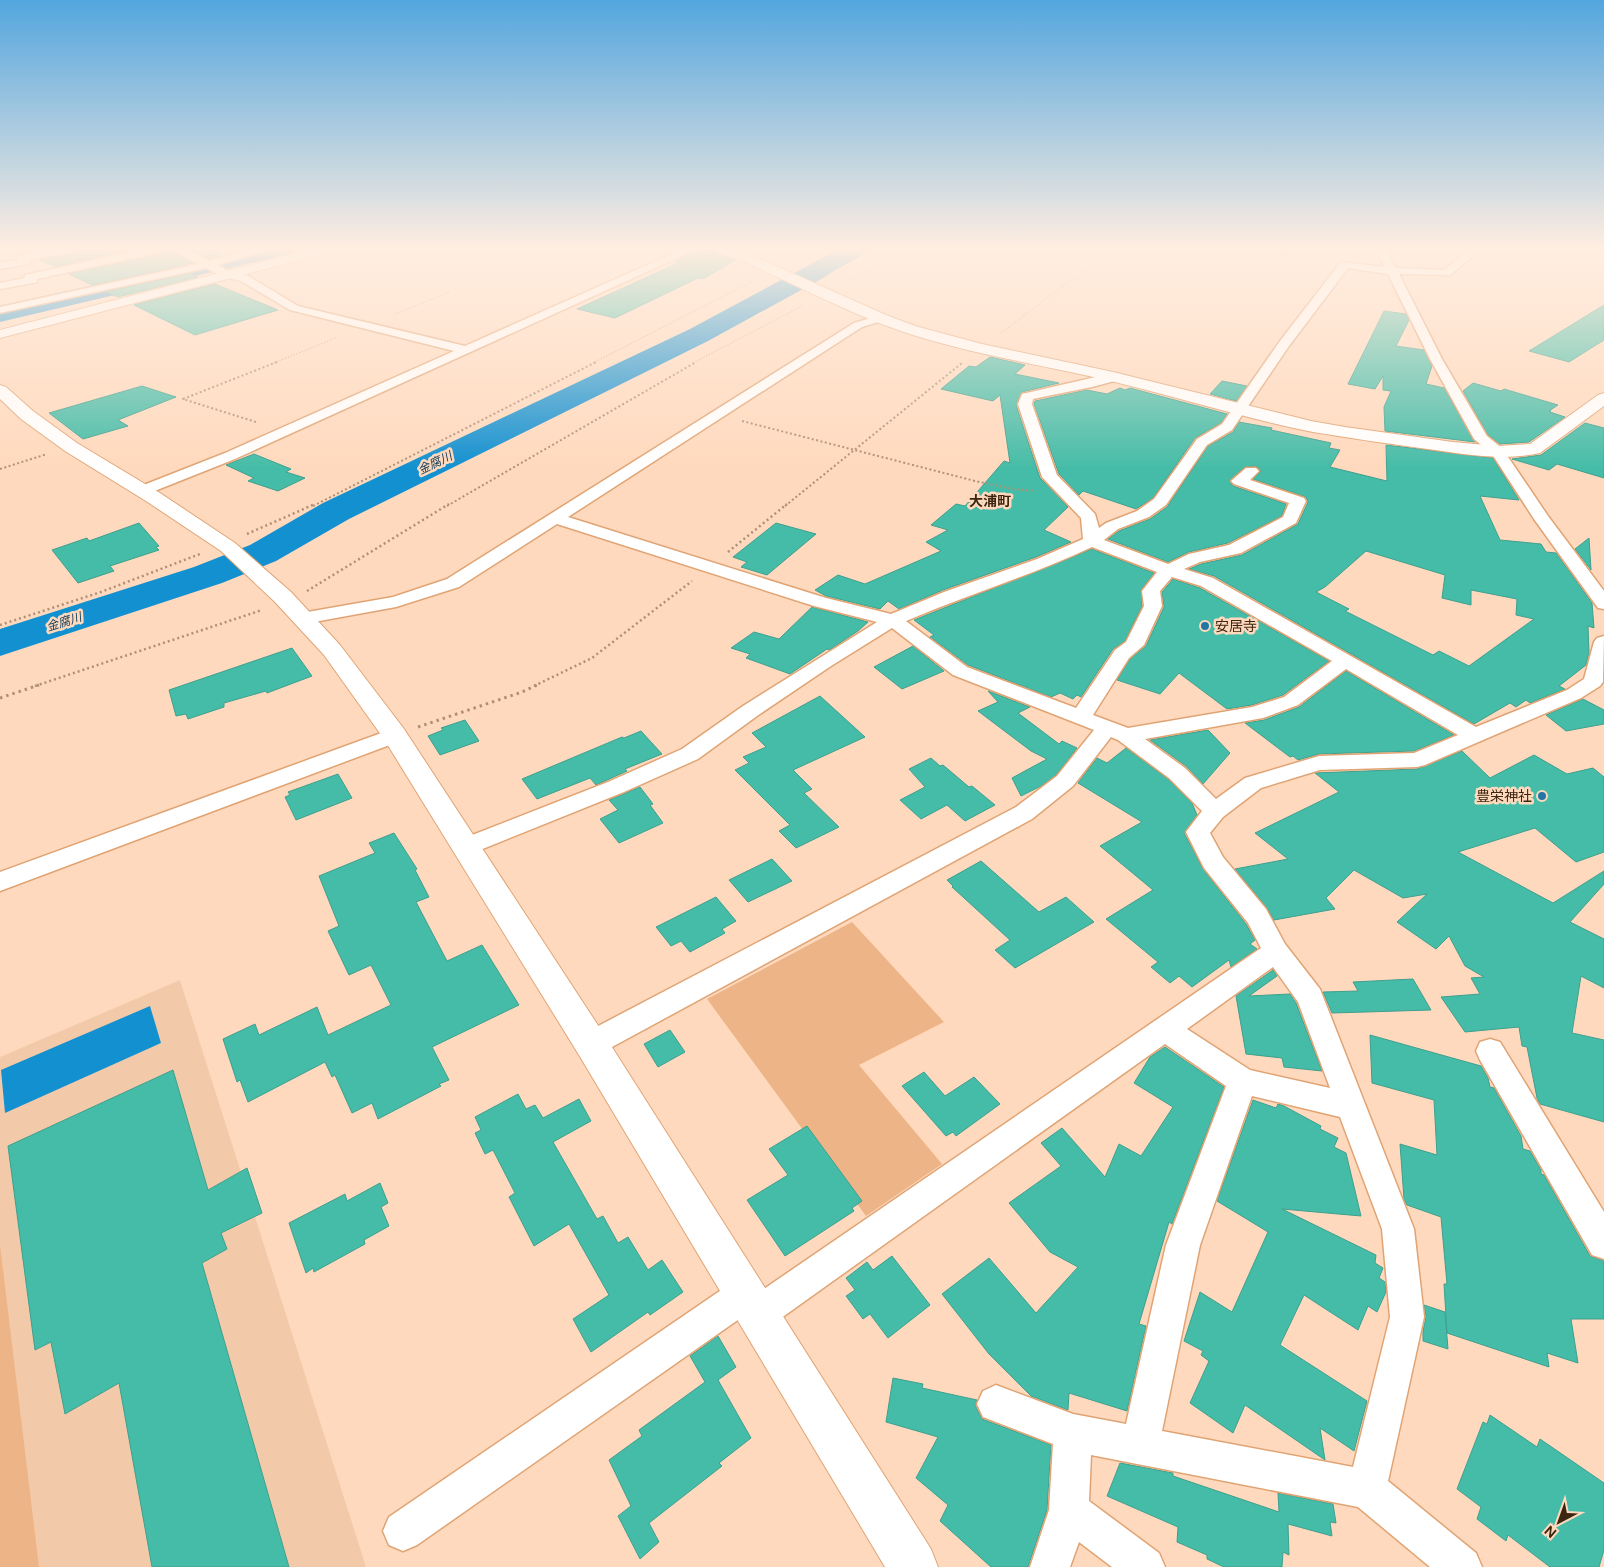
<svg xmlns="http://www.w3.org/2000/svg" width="1604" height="1567" font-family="'DM Sans','Noto Sans JP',sans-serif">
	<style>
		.built { fill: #f2caaa }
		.green { fill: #edb487 }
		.water { fill: #1390d0 }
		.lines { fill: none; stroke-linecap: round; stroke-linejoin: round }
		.river { fill: #1390d0; fill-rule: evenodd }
		.building { fill: #45bca7; stroke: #3ea08f; fill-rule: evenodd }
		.street-casing { stroke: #e0a474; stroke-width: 3 }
		.secondary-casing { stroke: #e0a474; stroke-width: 2 }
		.path-far3 { stroke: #af9077; stroke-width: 1; stroke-dasharray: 1 2; stroke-linecap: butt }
		.path-far2 { stroke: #af9077; stroke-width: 2; stroke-dasharray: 2 2.5; stroke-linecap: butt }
		.path-far1 { stroke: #af9077; stroke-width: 2.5; stroke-dasharray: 2 3; stroke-linecap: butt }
		.path { stroke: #af9077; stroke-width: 3; stroke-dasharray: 2.5 4; stroke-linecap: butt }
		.street { fill: #fff; fill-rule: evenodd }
		.secondary { fill: #fff; fill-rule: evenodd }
		.poi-dot { fill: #2276a6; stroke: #ffd9bd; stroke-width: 2 }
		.labels { text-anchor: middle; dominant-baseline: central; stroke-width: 5; stroke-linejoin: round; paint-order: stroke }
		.far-water-label { font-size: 12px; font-style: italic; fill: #14405b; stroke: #ffd9bd }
		.far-quarter-label { font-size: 14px; font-weight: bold; fill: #3c2511; stroke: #ffd9bd }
		.poi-label { font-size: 14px; fill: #3c2511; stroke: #ffd9bd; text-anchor: start }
	</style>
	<rect width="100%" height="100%" fill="#ffd9bd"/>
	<path class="built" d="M180,980L366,1567H0V1057Z"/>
	<path class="green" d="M852,922L944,1022L859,1065L942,1164L866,1216L707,999Z
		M0,1245L39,1567H0Z"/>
	<path class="water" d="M150,1006L161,1043L5,1113L1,1070Z"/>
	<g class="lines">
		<path class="river" d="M253,249H292L289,254L0,322V306Z
			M839,249H868C862,258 836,268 825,277L708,341L349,519L276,561L222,583L0,656V629L194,567L250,545L323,503L690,329Z"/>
	</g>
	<path class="building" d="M79,249L101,250L136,249L55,267L40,260L72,254Z
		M168,249L193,263L92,285L69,274L161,254Z
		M190,249H219L220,256L209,259Z
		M699,249H714L717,254L736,260L703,279L698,278L615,318L577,309L676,264V260Z
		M190,273L198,277L118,297L106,292Z
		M215,284L278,310L195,335L134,305Z
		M1604,305V340L1569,362L1529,351Z
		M1384,311L1406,314L1409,320L1396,346L1424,350L1432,366L1426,384L1444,388L1475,442L1385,431L1384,407L1391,391L1383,390V376L1375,389L1348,384Z
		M990,357L1025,365L1015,374L1059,383L1022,392L1016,405L1040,478L1068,507L1044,530L1071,542L1036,557L943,590L899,609L888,601L880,609L826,596L815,590L838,575L865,584L941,551L926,542L948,530L931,525L956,504L965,506L1004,461L1010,463L1000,395L993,401L941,389L969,366L976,367Z
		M1222,381L1247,386L1236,401L1210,394Z
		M1473,383L1501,391L1504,389L1558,405L1549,411H1551L1550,412L1565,417L1529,442L1500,444L1488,435L1463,391Z
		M142,386L176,397L118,420L128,426L83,439L49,413Z
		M1120,388L1125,390L1130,388L1227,414L1221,423L1195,438L1153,498L1136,509L1083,491L1079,495L1059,474L1034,404L1035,401L1087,390L1107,394Z
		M1239,422L1272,428L1271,430L1331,443L1329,448L1340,450L1330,467L1387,481L1386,445L1493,458L1519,500L1480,496L1500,540L1541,544L1546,552L1556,553L1592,603L1594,628L1588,626L1589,652L1586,665L1559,686L1565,689L1530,703L1526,700L1516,707L1510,703L1474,724L1214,576L1189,569L1201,564L1242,555L1298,524L1308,502L1306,497L1253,479L1261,471L1256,466L1245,467L1230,480V482L1233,486L1286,504L1282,516L1228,543L1189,552L1168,562L1108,539L1119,531L1150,519L1167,507L1208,446L1233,432ZM1366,551L1445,575L1442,598L1471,605V590L1517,599L1516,615L1534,619L1469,666L1439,651L1433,655L1345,611L1349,609L1316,592L1325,587Z
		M1585,423L1604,428V478L1557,464L1549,470L1512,459L1541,455Z
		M254,454L291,469L286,472L305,478L278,491L248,481L254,478L226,465Z
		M139,523L159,546L156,547L159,550L110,566L114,571L78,583L52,550L87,538L89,541Z
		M776,523L816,534L767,575L741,567L747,562L733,557Z
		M1589,538L1591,570L1575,549Z
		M1092,549L1154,573L1141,590L1142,606L1125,641L1113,649L1081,697L1077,695L1073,699L1060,693L1051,697L968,665L930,637L934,635L914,620Z
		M1173,579L1200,588L1329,661L1283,695L1252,705L1227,709L1179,673L1160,694L1117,680L1130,659L1146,646L1164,607L1162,592Z
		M812,607L868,622L858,631L829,650L827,649L790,674L746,658L750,654L731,648L754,632L779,639Z
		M913,646L944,671L902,689L874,667Z
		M292,648L312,676L267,693L266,691L224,703V707L188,719L186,714L176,716L169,690Z
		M1346,671L1454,735L1414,751L1319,754L1298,760L1293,756L1290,757L1245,723L1264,720L1299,707Z
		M988,691L1030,707L1018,713L1059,744L1062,741L1077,748L1056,775L1043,785L1021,796L1012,778L1047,759L1031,751L978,711L998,702Z
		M820,696L865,737L793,770L812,789L804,793L839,827L796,848L779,831L790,825L735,770L749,763L743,757L766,747L752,733Z
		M1583,699L1604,710V724L1566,731L1546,715Z
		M465,720L479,741L440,755L428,736L443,730L441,728Z
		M1208,730L1230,753L1203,784L1186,766L1150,740Z
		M641,731L662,754L625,769L627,771L607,780L596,785L590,778L537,799L522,779L622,737L624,738Z
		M1126,748L1168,779L1192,803L1197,815L1184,833L1203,869L1246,924L1255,940L1250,944L1257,949L1231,967L1229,960L1192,987L1179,976L1170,983L1151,967L1158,962L1106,919L1153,890L1100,846L1142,822L1078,783L1097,758L1107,763Z
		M1462,751L1490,778L1534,755L1567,774L1593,768L1604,777V852L1576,862L1535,828L1458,852L1553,903L1604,871V884L1570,922L1604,939V988L1581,976L1572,1033L1604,1040V1122L1540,1104L1537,1098L1527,1047L1522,1046L1519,1027L1465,1032L1441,997L1480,994L1471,978L1484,977L1465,966L1449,936L1436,949L1397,922L1427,894L1403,898L1354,870L1326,898L1335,909L1274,920L1267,908L1235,869L1288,859L1255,833L1339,792L1315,773L1417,769Z
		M931,758L940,766L943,765L969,787L972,786L995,805L965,821L947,805L921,819L900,800L925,787L909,769Z
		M338,774L352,798L296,820L285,797L290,795L288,792Z
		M640,787L653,804L650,805L663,823L619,843L600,819L618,810L609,800Z
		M394,833L417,869L415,870L429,897L416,902L447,961L482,945L519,1005L432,1047L449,1080L439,1084L441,1086L378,1119L372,1103L352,1113L335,1075L332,1077L325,1062L248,1102L240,1080L237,1082L223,1039L255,1024L259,1035L317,1007L328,1035L391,1005L371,965L349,975L328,931L339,926L319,876L375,853L369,843Z
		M772,859L792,881L748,902L729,880Z
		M981,861L1039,912L1066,897L1094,922L1015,968L995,950L1010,940L952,887L953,886L947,880Z
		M716,897L736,921L722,929L725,933L690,952L681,941L671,946L656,927Z
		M1273,970L1277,976L1249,996L1290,994L1296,1003L1322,1071L1284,1067L1282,1058L1246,1054L1236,996Z
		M1413,979L1431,1010L1332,1013L1323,992L1358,991L1353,982Z
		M670,1030L685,1052L658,1067L644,1044Z
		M1370,1035L1481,1066L1488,1078L1490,1087L1494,1088L1521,1136L1523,1149L1530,1151L1541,1170V1174L1544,1175L1590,1256L1604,1261V1319H1571L1578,1363L1547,1353L1549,1367L1447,1333L1444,1284H1447L1441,1217L1407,1205L1404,1199L1400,1144L1437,1155L1434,1100L1372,1083Z
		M1165,1047L1224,1087L1172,1224L1169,1222L1139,1324L1146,1326L1127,1411L1069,1393L1068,1410L1031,1396L989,1354L942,1294L989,1258L1036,1313L1078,1267L1050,1252L1009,1203L1061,1166L1041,1143L1062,1128L1105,1177L1119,1144L1141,1156L1173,1107L1134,1083L1150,1057Z
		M173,1070L208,1190L247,1168L262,1213L221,1233L227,1249L202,1263L289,1567H152L119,1383L65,1414L51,1342L35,1350L8,1146Z
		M924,1072L945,1096L974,1077L1000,1104L956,1136L953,1132L946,1136L902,1086Z
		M518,1094L526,1109L535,1105L543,1118L579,1099L591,1121L553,1142L597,1219L603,1216L618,1243L628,1237L648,1270L662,1260L683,1292L650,1315L648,1312L591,1352L573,1319L609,1295L569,1224L534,1246L509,1197L515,1193L493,1150L485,1154L475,1133L481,1130L475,1117Z
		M1253,1100L1276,1108L1278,1104L1284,1106L1321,1126L1320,1129L1338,1138L1334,1147L1346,1153L1361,1216L1282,1209L1376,1255L1375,1263L1383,1268L1379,1278L1385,1282L1386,1292L1377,1312L1368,1306L1358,1330L1304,1295L1280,1345L1367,1401L1354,1451L1320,1428L1325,1460L1245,1405L1233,1433L1190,1403L1209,1361L1201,1355L1203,1351L1184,1341L1200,1292L1232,1312L1268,1232L1217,1201Z
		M807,1126L862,1201L852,1208L854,1211L785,1256L747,1200L788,1175L769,1149Z
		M380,1183L388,1203L381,1207L389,1226L364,1240L365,1244L314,1272L313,1268L306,1273L289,1223L345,1194L347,1201Z
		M892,1256L930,1305L888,1338L870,1314L863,1319L846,1296L855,1290L846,1278L867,1262L873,1270Z
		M1424,1305L1445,1312L1448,1349L1423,1341V1331L1426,1317Z
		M718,1336L736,1367L718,1380L751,1438L719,1463L722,1466L649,1523L659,1542L640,1559L618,1516L631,1506L609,1460L642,1436L639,1430L705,1382L690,1356Z
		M893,1378L923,1384L922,1388L977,1400L975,1405L982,1419L1051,1445L1047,1510L1028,1567H991L940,1521L948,1505L916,1478L938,1437L886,1422Z
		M1490,1415L1537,1447L1540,1439L1604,1483V1550L1599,1567H1550L1508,1535L1506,1541L1477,1519L1481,1507L1457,1489L1483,1422L1487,1424Z
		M1120,1463L1173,1473V1476L1279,1512L1278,1493L1333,1504L1336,1523L1330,1522L1332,1536L1288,1524L1289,1555L1283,1552L1282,1567H1224L1207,1559V1555L1177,1542L1178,1527L1107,1496Z"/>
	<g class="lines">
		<defs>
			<path id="street" d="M54,249H77L72,252L29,260L30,262L29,264L0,269V263L17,260V256Z
				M146,249H166L161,252L37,279V282L33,283L0,289V283L25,278V275Z
				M172,249H185L209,261L254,249H271L217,265L231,272L248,276L298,306L465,346L683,249H697L235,459L142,496L136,494L134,491L136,488L225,453L454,351L290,310L241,281L224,277L206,268L0,313V307L198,264Z
				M1376,249H1386L1396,268L1444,270L1470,249H1482L1450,275L1399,274L1442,359L1487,436L1502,448L1548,516L1604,591V609L1598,608L1534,519L1492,454L1474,439L1430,359L1388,274L1348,268L1289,346L1232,430L1207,445L1166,505L1149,517L1118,529L1104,540L1168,564L1189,554L1229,545L1283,517L1289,503L1234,484L1231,481L1246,468H1256L1259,471L1250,480L1304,498L1306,501L1296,523L1241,553L1200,562L1184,569L1213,578L1476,727L1567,690L1584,679L1594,642L1597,638L1604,636L1603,682L1600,686L1581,698L1425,765L1417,767L1320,770L1261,788L1223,817L1210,833L1223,857L1266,909L1285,944L1320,989L1414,1229L1424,1317L1388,1481L1476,1553L1482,1567H1430L1358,1507L1091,1455L1089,1501L1159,1553L1165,1567H1112L1079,1542L1070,1567H1030L1049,1510L1053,1444L983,1417L977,1404L983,1391L996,1385L1073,1414L1126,1424L1166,1245L1226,1086L1165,1044L770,1326L758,1331L746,1326L742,1317L417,1545L403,1551L389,1545L383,1531L389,1517L733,1282L745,1277L757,1282L761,1291L1261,948L1248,923L1204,868L1186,832L1202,811L1169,778L1118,740L1111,737L1073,786L1032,819L601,1053L591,1056L581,1053L577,1044L581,1035L1016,807L1057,776L1094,730L953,675L892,628L831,666L757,716L698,759L624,792L465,856L457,853L453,847L457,841L608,782L682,749L743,706L877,622L814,606L557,524L459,587L396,607L303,624L296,622L294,618L296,614L393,597L447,579L854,323L881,315L887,318L885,320L862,327L568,517L826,598L891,614L944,592L1037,559L1083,539L1081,518L1042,477L1018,404L1022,394L1113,373L1119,377L1118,380L1092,387L1042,397L1033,399L1032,404L1057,475L1095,514L1099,528L1106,523L1137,511L1154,499L1197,439L1222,424L1280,341L1341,262L1385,267ZM1092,547L1157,572L1142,591L1144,606L1126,642L1115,650L1076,708L967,667L906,621C968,595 1032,575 1092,547ZM1172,577L1201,586L1332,661L1284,697L1252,707L1128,728L1093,715L1129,658L1144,645L1162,606L1160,591ZM1346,669L1458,735L1414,753L1319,756L1245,778L1216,799L1185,768L1145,739L1263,718L1298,705ZM1273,967L1298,1002L1330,1088L1250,1070L1187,1029ZM1252,1096L1340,1117L1382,1229L1390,1317L1353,1467L1162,1431L1200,1245Z
				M395,728L403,730L406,735L403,740L0,891V872Z
				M1490,1039L1500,1042L1604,1212V1259L1592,1255L1480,1060L1476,1051L1480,1042Z"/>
			<path id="secondary" d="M312,249H333L331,252L0,338V330Z
				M716,249H734L749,254L886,315L915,326L982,344L1113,372L1311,421L1345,427L1453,442L1497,446L1530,444L1598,395L1604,393V406L1540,453C1502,462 1458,453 1420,448C1385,443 1349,438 1313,432C1247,419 1181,398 1115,382C1045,365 973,355 904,332C848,313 794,284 741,260L718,252Z
				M0,385L6,387L33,411L77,443L160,493L235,543L291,592L340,645L404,729L603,1033L931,1549L938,1567H885L579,1055L384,739L324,655L275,602L221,551L146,501L65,451L21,419L0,399Z"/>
		</defs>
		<use href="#street" class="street-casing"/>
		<use href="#secondary" class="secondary-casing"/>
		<path class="path-far3" d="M1245,249L1323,261
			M796,259L816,249
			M847,282L869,268L909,249
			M395,314L450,292
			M1001,333L1112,249
			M274,363L338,337
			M593,363L753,281
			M693,363L804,305"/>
		<path class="path-far2" d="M742,421L975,481L1013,489L1035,491
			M256,422L183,399L277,362
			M0,469L47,454
			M313,506L596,362
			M447,506L696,362
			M785,506L962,363"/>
		<path class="path-far1" d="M247,534L315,504
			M728,552L787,504
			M307,591L449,504
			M0,625L101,592L200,554
			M35,686L262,610
			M534,686L592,658L692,581"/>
		<path class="path" d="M0,698L39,685
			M418,727L522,692L537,685"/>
		<use href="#street" class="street"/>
		<use href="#secondary" class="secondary"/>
	</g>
	<linearGradient id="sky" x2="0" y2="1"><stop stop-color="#53a6de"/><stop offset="0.53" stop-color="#ffeee1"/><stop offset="1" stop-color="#ffeee1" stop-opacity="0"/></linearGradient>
	<rect width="1604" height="469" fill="url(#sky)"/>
	<g class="poi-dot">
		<circle cx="1205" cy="626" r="5"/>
		<circle cx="1542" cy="796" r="5"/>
	</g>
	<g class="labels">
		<g class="far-water-label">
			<text transform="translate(435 463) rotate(-26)">金腐川</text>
			<text transform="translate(64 622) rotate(-18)">金腐川</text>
		</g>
		<g class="far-quarter-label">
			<text x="990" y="501">大浦町</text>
		</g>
		<g class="poi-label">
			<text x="1215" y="626">安居寺</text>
			<text x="1532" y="796" text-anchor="end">豊栄神社</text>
		</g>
	</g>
	<g transform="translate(1559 1522) rotate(221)" stroke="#ffd9bd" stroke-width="4" paint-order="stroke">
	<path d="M0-4L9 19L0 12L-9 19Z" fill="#3c2511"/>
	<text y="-8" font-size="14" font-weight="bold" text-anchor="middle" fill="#3c2511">N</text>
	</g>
</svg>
